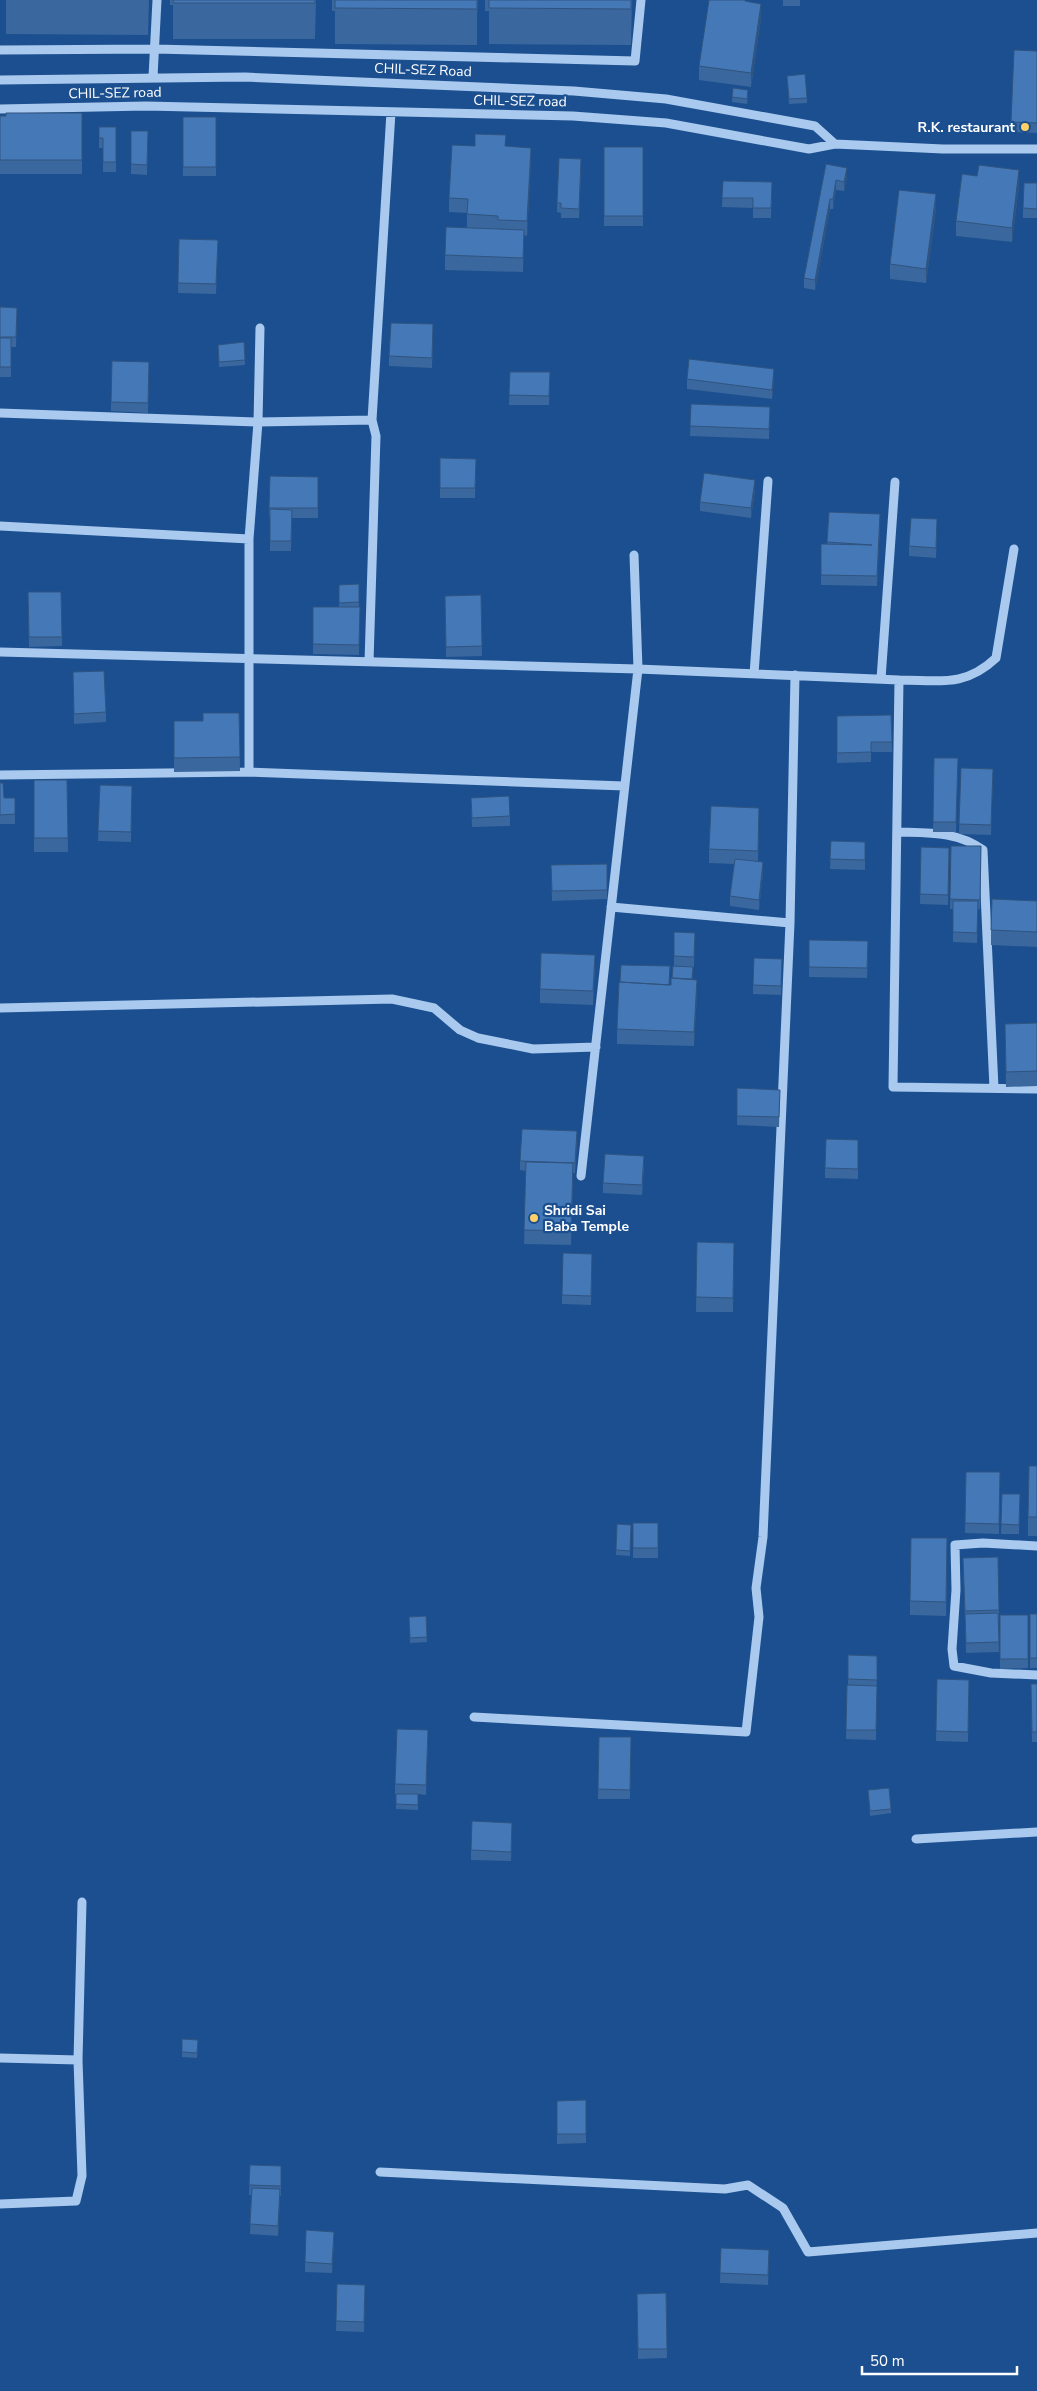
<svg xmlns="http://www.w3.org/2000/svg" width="1037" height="2391" font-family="'Nunito Sans',sans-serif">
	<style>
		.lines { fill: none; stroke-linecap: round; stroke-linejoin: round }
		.minor { stroke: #a9c9ee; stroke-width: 9 }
		.wall { fill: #3a679d }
		.shaded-wall { fill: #305480 }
		.building { fill: #4478b7; stroke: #305480 }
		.poi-dot { fill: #ffd166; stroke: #1b4f8f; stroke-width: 2 }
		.labels { text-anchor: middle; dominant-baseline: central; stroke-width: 4.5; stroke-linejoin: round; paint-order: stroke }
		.street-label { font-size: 14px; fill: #fff; stroke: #1b4f8f }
		.poi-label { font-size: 14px; font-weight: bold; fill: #fff; stroke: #1b4f8f; text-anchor: end }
	</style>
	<rect width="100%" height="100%" fill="#1b4f8f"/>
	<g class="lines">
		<path class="minor" d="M0,50L155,49L635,61L641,0
			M153,77L157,0
			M0,80L245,77L574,91L666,99L815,126L835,144
			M0,109L146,106L573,116L666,123L809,149L835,144L943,149H1037
			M0,413L258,422L372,420
			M0,526L249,539
			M0,652L638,669L634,555
			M369,662L376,436L372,420L391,112
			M754,674L768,481
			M881,679L895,482
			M899,680C939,680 964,688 996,658L1014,549
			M249,772V539L258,422L260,328
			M0,775L249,772L624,786
			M897,832C928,833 957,831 983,850L994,1088
			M611,907L790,923
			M0,1008L392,999L434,1008L460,1030L478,1038L533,1049L596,1047
			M581,1176L638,669L899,680L893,1087L1037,1089
			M1037,1546L983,1543L955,1545L956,1590L952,1649L954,1666L991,1673L1037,1675
			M474,1717L746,1732L759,1617L756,1588L763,1537L790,923L795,675
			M916,1839L1037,1832
			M0,2058L78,2060
			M380,2172L725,2189L748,2185L783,2208L808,2252L1037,2233
			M0,2204L76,2201L82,2176L78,2060L82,1902"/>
	</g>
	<path class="wall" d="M3,0H149L148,35L6,34V0Z
		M170,0H316L315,39H173V5H170Z
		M332,0H478L477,15V45L335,44V11H332Z
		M485,0H632L631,45L489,44V11H485Z
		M783,0H800V6H783Z
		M747,2L761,18L751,87L699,80V66Z
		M787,76L807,98V103L789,104Z
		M733,88L748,95L747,104L732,102Z
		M82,113V174H0V116Z
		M183,117H216V176H183Z
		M1011,122H1037V133L1011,132Z
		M99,127H116V172H103V148H99Z
		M131,131H148L147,175L131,174Z
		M475,146H506L531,162L527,236L524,235L523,272L445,270V255L467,228V213L449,212V198Z
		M604,147H643V226H604Z
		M826,164L847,177L844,191L836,190L833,209H830L815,290L804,288V278Z
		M581,169L579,218H561V213L557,212V203Z
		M723,181L772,182L771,218H753V208L722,207Z
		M1037,183V218H1023V208Z
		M1019,185L1012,242L956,236V221Z
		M936,209L926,283L890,279V264Z
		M179,239L218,240L216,294L178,293Z
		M0,307L17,308L16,347H11V377H0Z
		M433,334L432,368L389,366V356Z
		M244,342L245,365L219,367L218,345Z
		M149,362L148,413L111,411V402Z
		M510,372H550L549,405H509Z
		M687,379H774L772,399L687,389Z
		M691,404L770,407L769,439L690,436Z
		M440,458L476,459L475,498H440Z
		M318,477V518H292L291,551H270V517H269V508Z
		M755,490L751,518L700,511V502Z
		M829,512L880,524L877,586L821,585V544H827Z
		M937,529L936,558L909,556V546Z
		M359,584V607H360L359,655L313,654V607H339V585Z
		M28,592L62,637V646L29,647Z
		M481,595L482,656L446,657L445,596Z
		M73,672L106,712V722L74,724Z
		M239,713L240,771L174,772V721H203Z
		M891,715L892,752H871V762L837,763V716Z
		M934,758H958L956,832H933Z
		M961,768L993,769L991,835L959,834Z
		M34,780H67L68,852H34Z
		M0,783L4,798H15V824H0Z
		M100,785L132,786L131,842L98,841Z
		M471,798L510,816V826L472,827Z
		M759,823L758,862L763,872L759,910L730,906V896L734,864L709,863V849Z
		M831,841L865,842V870L830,869Z
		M951,846H981L980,909H978L977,943L953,942V909H950Z
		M921,847L949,848L948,905L920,904Z
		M551,865L607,890V899L552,901Z
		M1037,901V947L991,945V930Z
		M674,932L695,933L694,967H693L692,979L697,994L694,1046L617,1044V1029L620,982L671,985L674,966Z
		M809,940L868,951L867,978L809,977Z
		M595,969L593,1005L540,1003V989Z
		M782,969L781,995L753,994V985Z
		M1037,1023V1086L1006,1087L1005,1024Z
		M737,1088L780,1090L779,1127L737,1125Z
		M858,1140V1179L825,1178V1168Z
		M577,1141L575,1173H573L571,1245L524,1244L526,1171L520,1170V1161Z
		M644,1165L642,1195L603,1193V1183Z
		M697,1242L734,1243L733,1312H696Z
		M592,1264L591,1305L562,1304V1295Z
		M1037,1466V1536H1028V1517Z
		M966,1472H1000L999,1534L965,1533Z
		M1002,1494H1020L1019,1534H1001Z
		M633,1523H658V1558H633Z
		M617,1524L631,1525L630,1556L616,1555Z
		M947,1553L946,1616L910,1615V1601Z
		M963,1558L999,1610V1619H998L999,1652L966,1653Z
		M1030,1614H1037V1668H1030Z
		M1000,1615H1028V1668L1000,1669Z
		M426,1616L427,1642L410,1643L409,1617Z
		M848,1655L877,1656L876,1740L846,1739L847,1685H848Z
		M937,1679L969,1680L968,1742L936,1741Z
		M1031,1684H1037V1742H1032Z
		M428,1730L426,1795L418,1794V1810L396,1809V1794H408H395V1784Z
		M599,1737H631L630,1799H598Z
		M868,1790L891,1809V1813L870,1816Z
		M512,1833L511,1861L471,1860V1850Z
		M182,2039L198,2040L197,2058L182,2057Z
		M586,2100V2143L557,2144V2101Z
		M250,2165L281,2166V2196H280L278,2236L250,2234L251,2195H249Z
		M334,2241L332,2273L305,2272V2262Z
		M721,2248L769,2260L768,2285L720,2283Z
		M337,2284L365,2285L364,2332L336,2331Z
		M666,2293L667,2358L638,2359L637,2294Z"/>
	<path class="shaded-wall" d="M761,4V18L751,87V73Z
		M531,148V162L527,236V221Z
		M847,168V177L844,191V182Z
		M1019,170V185L1012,242V228Z
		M836,180V190L833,209V199Z
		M936,194V209L926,283V269Z
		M830,199V209L815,290V280Z
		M774,369V379L772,399V390Z
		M755,480V490L751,518V508Z
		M880,514V524L877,586V576Z
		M763,862V872L759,910V900Z
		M697,980V994L694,1046V1032Z
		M280,2189V2199L278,2236V2226Z
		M334,2232V2241L332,2273V2264Z"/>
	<path class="building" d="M173,0H315V3H173Z
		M335,0H477V9L335,8Z
		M489,0H631V9L489,8Z
		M709,0H745V1L761,4L751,73L699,66Z
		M1014,50L1037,51V123L1011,122Z
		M805,74L807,98L789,99L787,76Z
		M733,88L748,90L747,99L732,97Z
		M6,113H82V160H0V116H6Z
		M183,117H216V167H183Z
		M99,127H116V162H103V138H99Z
		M131,131H148L147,165L131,164Z
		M475,134L506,135L505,146L531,148L527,221L498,220V216L467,214L468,199L449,198L452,145L475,146Z
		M604,147H643V216H604Z
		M559,158L581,159L579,209L561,208V203H557Z
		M826,164L847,168L844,182L836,180L833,199H830L815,280L804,278Z
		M979,165L1019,170L1012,228L956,221L962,174L977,176Z
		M723,181L772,182L771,208H753V198H722Z
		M1024,183H1037V209L1023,208Z
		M899,190L936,194L926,269L890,264Z
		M446,227L524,230L523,258L445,255Z
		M179,239L218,240L216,284L178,283Z
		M0,307L17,308L16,337H0Z
		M391,323L433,324L432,358L389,356Z
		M0,338H11V367H0Z
		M244,342L245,360L219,362L218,345Z
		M689,359L774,369L772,390L687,379Z
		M112,361L149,362L148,403L111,402Z
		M510,372H550L549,396L509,395Z
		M691,404L770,407L769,429L690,426Z
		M440,458L476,459L475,488H440Z
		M704,473L755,480L751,508L700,502Z
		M270,476L318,477V508H269Z
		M270,509L292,510L291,541H270Z
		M829,512L880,514L877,576L821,575V544L872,545L827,542Z
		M911,518L937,519L936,548L909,546Z
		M359,584V602L339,603V585Z
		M28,592H61L62,637H29Z
		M481,595L482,646L446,647L445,596Z
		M313,607H360L359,645L313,644Z
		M104,671L106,712L74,714L73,672Z
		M203,713H239L240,757L174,758V721H203Z
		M891,715L892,742H871V752L837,753V716Z
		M934,758H958L956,822H933Z
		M961,768L993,769L991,825L959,824Z
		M34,780H67L68,838H34Z
		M0,783H3L4,798H15V814L0,815Z
		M100,785L132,786L131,832L98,831Z
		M509,796L510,816L472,818L471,798Z
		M711,806L759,808L758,851L709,849Z
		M831,841L865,842V860L830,859Z
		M951,846H981L980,900L950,899Z
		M921,847L949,848L948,895L920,894Z
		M735,859L763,862L759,900L730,896Z
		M607,864V890L552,891L551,865Z
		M992,899L1037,901V932L991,930Z
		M953,901H978L977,933L953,932Z
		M674,932L695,933L694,957L674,956Z
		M809,940L868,941L867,968L809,967Z
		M541,953L595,955L593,991L540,989Z
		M754,958L782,959L781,986L753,985Z
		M621,965L670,966L669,985L620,982Z
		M673,966L693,967L692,979L672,978Z
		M671,978L697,980L694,1032L617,1029L619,982L671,985Z
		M1037,1023V1071L1006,1072L1005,1024Z
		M737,1088L780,1090L779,1117L737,1116Z
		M522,1129L577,1131L575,1163L520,1161Z
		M826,1139L858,1140V1169L825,1168Z
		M605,1154L644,1156L642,1185L603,1183Z
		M526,1162L573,1163L571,1231L524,1230Z
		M697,1242L734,1243L733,1298L696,1297Z
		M563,1253L592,1254L591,1296L562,1295Z
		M1029,1466H1037V1517H1028Z
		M966,1472H1000L999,1524L965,1523Z
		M1002,1494H1020L1019,1525L1001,1524Z
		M633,1523H658V1548H633Z
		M617,1524L631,1525L630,1551L616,1550Z
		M911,1538H947L946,1602L910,1601Z
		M998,1557L999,1610L965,1611L963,1558Z
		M998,1613L999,1642L966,1643L965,1614Z
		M1030,1614H1037V1658H1030Z
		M1000,1615H1028V1659H1000Z
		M426,1616L427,1637L410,1638L409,1617Z
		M848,1655L877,1656V1680L848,1679Z
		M937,1679L969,1680L968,1732L936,1731Z
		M1031,1684H1037V1732H1032Z
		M847,1685L877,1686L876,1730H846Z
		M397,1729L428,1730L426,1785L395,1784Z
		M599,1737H631L630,1790L598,1789Z
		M889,1788L891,1809L870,1811L868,1790Z
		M396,1794H418V1805L396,1804Z
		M472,1821L512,1823L511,1852L471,1850Z
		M182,2039L198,2040L197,2053L182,2052Z
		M586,2100V2134H557V2101Z
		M250,2165L281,2166V2186L249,2185Z
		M252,2188L280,2189L278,2226L250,2224Z
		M306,2230L334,2232L332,2264L305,2262Z
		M721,2248L769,2250L768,2275L720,2273Z
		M337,2284L365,2285L364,2322L336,2321Z
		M666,2293L667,2349H638L637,2294Z"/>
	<g class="poi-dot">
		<circle cx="1025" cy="127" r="5"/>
		<circle cx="534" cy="1218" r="5"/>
	</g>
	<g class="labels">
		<g class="street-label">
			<text transform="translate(423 70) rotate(2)">CHIL-SEZ Road</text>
			<text transform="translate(115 93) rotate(-1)">CHIL-SEZ road</text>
			<text transform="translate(520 101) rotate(1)">CHIL-SEZ road</text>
		</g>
		<g class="poi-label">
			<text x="1015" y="127">R.K. restaurant</text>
			<text x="544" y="1210" text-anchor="start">Shridi Sai<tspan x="544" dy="16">Baba Temple</tspan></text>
		</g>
	</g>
	<path d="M862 2366v8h155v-8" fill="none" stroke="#ffffff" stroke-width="2.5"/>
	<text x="870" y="2366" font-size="15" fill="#ffffff" stroke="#1b4f8f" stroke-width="4" paint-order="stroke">50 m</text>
</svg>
